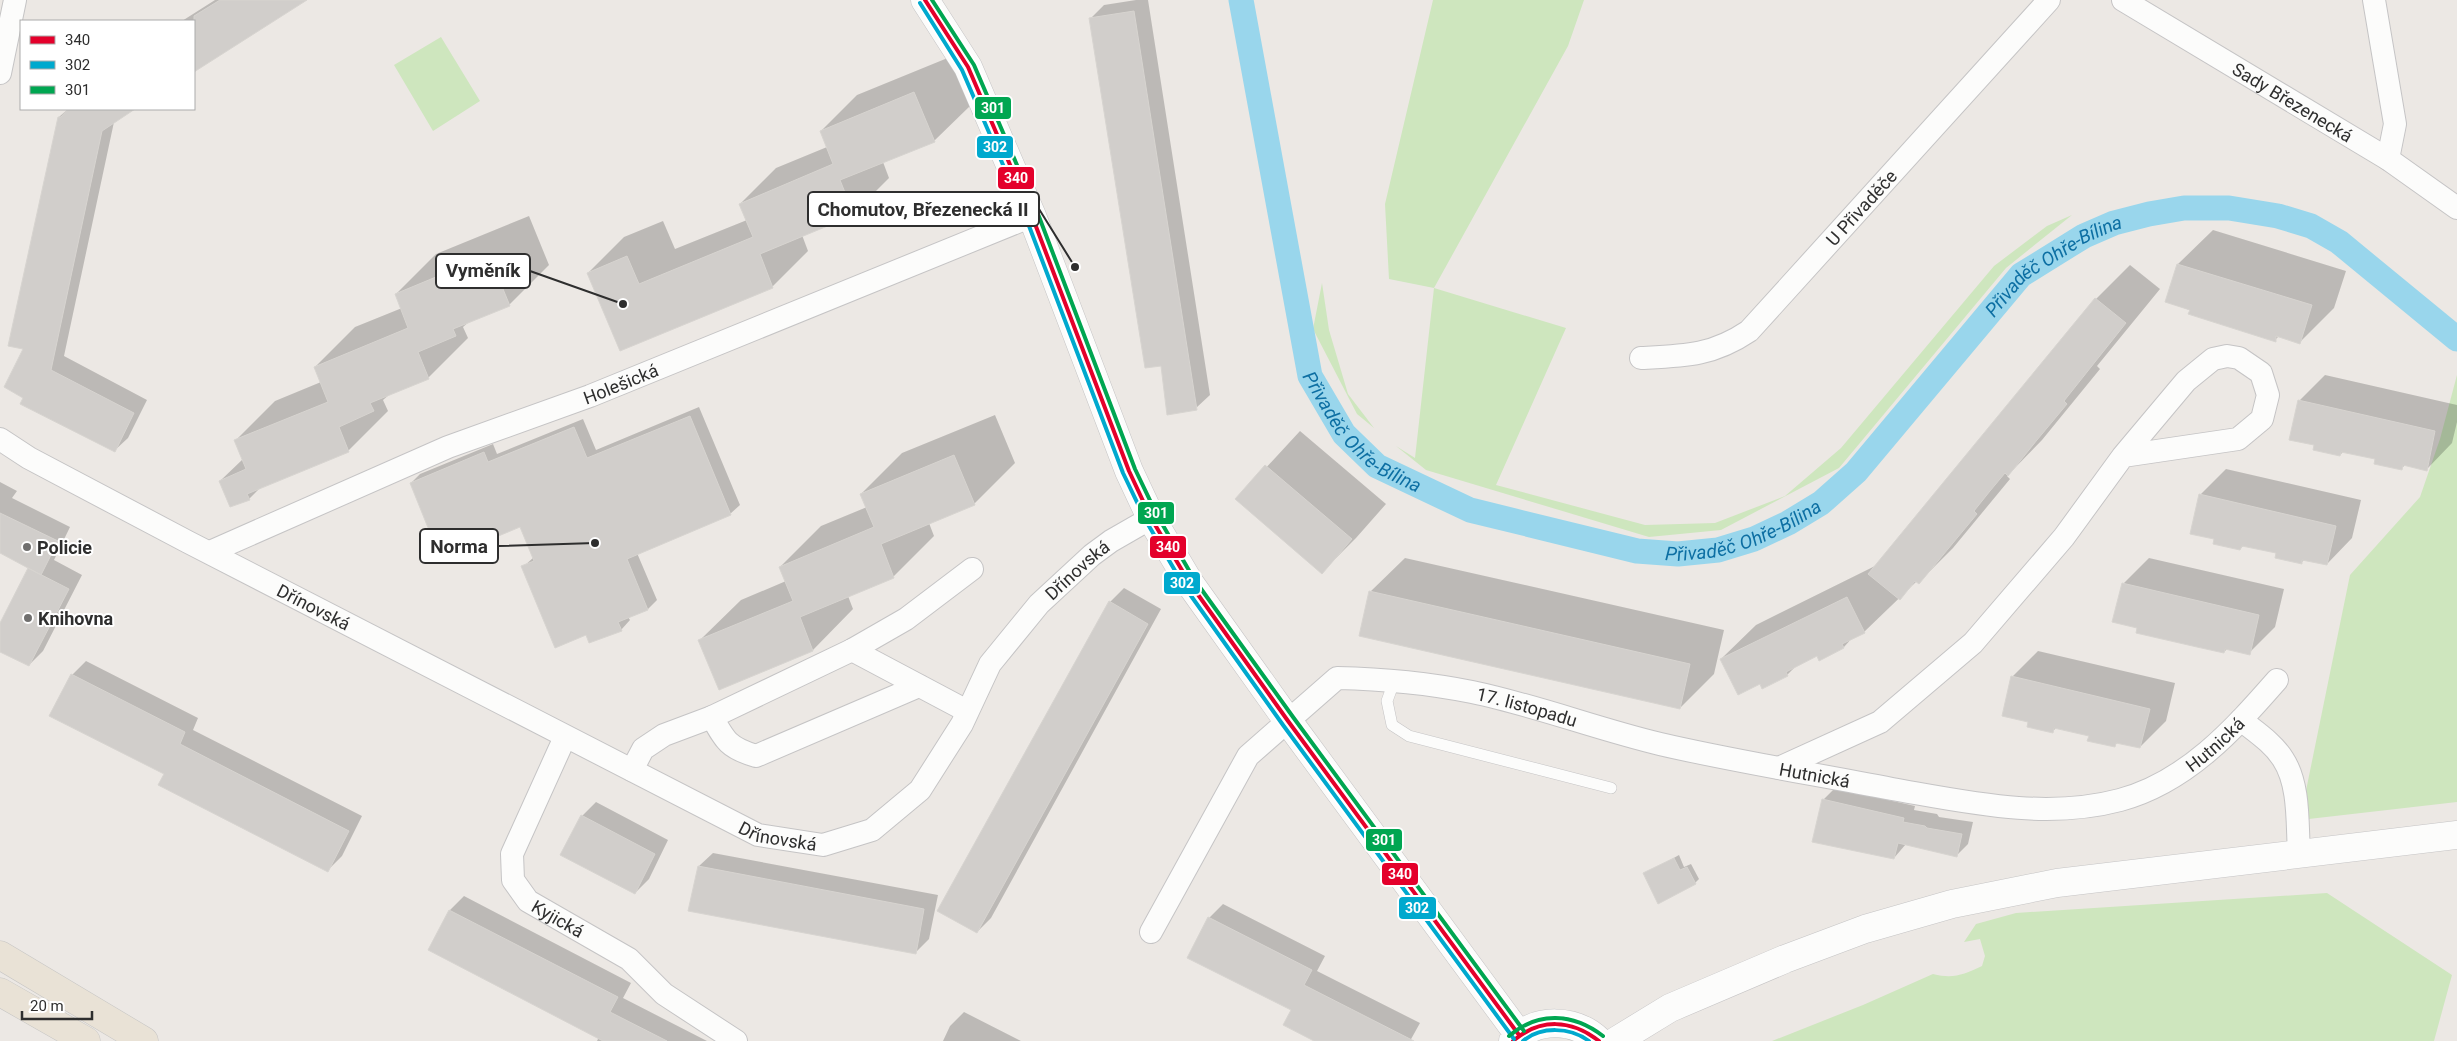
<svg xmlns="http://www.w3.org/2000/svg" width="2457" height="1041" font-family="Roboto,sans-serif">
	<style>
		.green { fill: #cee6be }
		.shadow { fill: #0003 }
		.lines { fill: none; stroke-linecap: round; stroke-linejoin: round }
		.canal { stroke: #99d6ec; stroke-width: 25 }
		.building { fill: #d1cecb; stroke: #d7d4d0 }
		.service-casing { stroke: #c5c4c5; stroke-width: 12 }
		.minor-casing { stroke: #c5c4c5; stroke-width: 24 }
		.tertiary-casing { stroke: #c5c4c5; stroke-width: 29 }
		.trunk-casing { stroke: #c6c5c4; stroke-width: 29 }
		.service { stroke: #fcfcfb; stroke-width: 11 }
		.minor { stroke: #fcfcfb; stroke-width: 22 }
		.tertiary { stroke: #fcfcfb; stroke-width: 28 }
		.trunk { stroke: #e9e2d6; stroke-width: 28 }
		.bus-1-casing { stroke: #fff; stroke-width: 8 }
		.bus-2-casing { stroke: #fff; stroke-width: 8 }
		.bus-3-casing { stroke: #fff; stroke-width: 8 }
		.bus-1 { stroke: #e4002b; stroke-width: 4 }
		.bus-2 { stroke: #00a9ce; stroke-width: 4 }
		.bus-3 { stroke: #00a651; stroke-width: 4 }
		.poi-dot { fill: #706f6e; stroke: #fff; stroke-width: 2 }
		.labels { text-anchor: middle; dominant-baseline: central; stroke-width: 4; stroke-linejoin: round; paint-order: stroke }
		.street-label { font-size: 18px; fill: #2e2e2e; stroke: #fff }
		.poi-label { font-size: 18px; font-weight: bold; fill: #2e2e2e; stroke: #fff; text-anchor: start }
		.water-label { font-size: 19px; font-style: italic; fill: #0d6fa3; stroke: #fff }
		.leader { fill: none; stroke: #2e2e2e; stroke-width: 2 }
		.callout-dot { fill: #2e2e2e; stroke: #fff; stroke-width: 2 }
		.callout { fill: #fff; stroke: #2e2e2e; stroke-width: 2 }
		.callout-label { font-size: 19px; text-anchor: middle; font-weight: bold; fill: #2e2e2e }
		.line-badge { stroke: #fff; stroke-width: 2 }
		.badge-label { font-size: 14px; text-anchor: middle; font-weight: bold; fill: #fff }
	</style>
	<rect width="100%" height="100%" fill="#ece8e4"/>
	<path class="green" d="M1433,0H1584L1568,46L1434,288L1566,328L1496,485L1645,525L1715,523L1785,496L1841,448L1994,266L2047,226L2072,215L2006,268L1839,468L1721,530L1649,537L1426,470L1396,446L1415,458L1434,288L1389,279L1385,204Z
		M441,37L480,101L433,131L394,65Z
		M1322,283L1329,330L1348,394L1374,428L1357,414L1313,329Z
		M2457,375V802L2300,820L2350,575L2420,497L2440,439Z
		M2327,893L2452,975L2434,1041H1772L1863,1005L1933,974C1953,979 1963,975 1982,966L1985,956L1980,939L1964,942L1976,924L2016,913Z"/>
	<path class="shadow" d="M215,0H305L194,71V21H182Z
		M1136,0H1148L1210,395L1196,408L1090,19L1104,5Z
		M950,57L970,106L934,141L883,162L889,178L853,214L802,235L808,251L772,287L620,350L588,273L624,237L663,221L675,249L747,220L740,204L776,168L827,147L821,131L857,95Z
		M68,109H134L114,122L64,356L147,400L128,438L114,451L25,397V348L59,117Z
		M529,216L549,265L509,305L470,321L463,327L468,338L428,378L390,394L383,400L388,411L348,451L262,486L249,499L220,481L243,459L235,441L275,401L321,382L315,367L355,327L402,308L396,294L436,254Z
		M2213,230L2346,271L2334,308L2300,342L2279,336L2275,340L2167,302L2178,264Z
		M2130,265L2160,289L2097,366L2100,369L2042,440L2007,476L2010,479L1953,548L1919,582L1917,581L1864,632L1853,637L1844,647L1818,655L1797,665L1787,675L1761,682L1721,659L1756,625L1877,565L2096,299Z
		M2325,375L2457,405V422L2452,443L2427,469L2405,465L2401,469L2377,458L2344,451L2340,455L2316,444L2299,401Z
		M699,407L740,505L730,514L637,553L657,600L648,609L628,617L630,620L621,630L587,633L523,567L534,557L521,526L411,483L420,474L493,444L497,454L583,419L596,450Z
		M995,415L1015,463L974,504L929,523L934,536L893,577L848,596L853,609L813,650L700,640L741,600L786,581L780,567L821,526L867,507L861,494L902,453Z
		M1300,431L1386,504L1356,538L1322,572L1237,499Z
		M2226,469L2361,500L2352,538L2327,564L2305,559L2301,563L2277,553L2244,545L2240,549L2216,538L2200,495Z
		M0,482L17,491L12,498L70,527L54,560L82,575L43,651L29,665L0,650V626L30,568L0,552Z
		M1405,558L1724,630L1714,674L1680,708L1370,592Z
		M2149,558L2284,589L2275,627L2249,653L2228,648L2224,652L2138,627L2123,584Z
		M1124,588L1161,609L991,918L977,932L1110,602Z
		M2038,651L2175,683L2166,721L2140,747L2118,742L2114,746L2090,735L2057,727L2053,731L2030,721L2012,677Z
		M86,661L198,718L193,730L362,816L342,856L328,870L72,675Z
		M1835,788L1915,806L1914,810L1937,814L1939,817L1973,822L1968,844L1957,855L1906,844L1894,858L1823,800Z
		M596,802L668,840L649,879L635,893L561,854L582,816Z
		M713,853L938,895L929,939L915,953L699,866Z
		M1679,855L1684,867L1691,864L1699,879L1695,883L1645,874Z
		M464,896L631,983L623,998L707,1041H597L599,1037L429,949L450,910Z
		M1223,904L1325,956L1317,971L1420,1023L1410,1041H1317L1293,1010L1209,918Z
		M964,1012L1021,1041H943L950,1026Z"/>
	<g class="lines">
		<path class="canal" id="s1" d="M1241,0L1310,376L1344,434L1377,466L1470,510L1637,551L1678,554L1718,550L1754,539L1788,523L1821,503L1856,472L2021,275L2084,236L2114,223L2149,214L2184,208H2229L2278,216L2311,226L2339,242L2457,339"/>
	</g>
	<path class="building" d="M220,0H307L194,72V16Z
		M1134,11L1197,410L1167,415L1161,366L1145,368L1089,18Z
		M914,92L935,142L840,180L854,215L760,254L773,288L620,351L587,273L627,256L639,284L753,237L739,204L833,164L820,131Z
		M68,109H135L102,131L51,370L134,413L115,452L20,404L23,398L4,387L23,349L8,346L58,117H61Z
		M489,255L510,306L453,329L456,336L418,352L429,379L370,403L374,411L339,427L349,452L247,494L250,500L230,507L219,481L246,469L234,440L328,402L314,367L408,328L395,294Z
		M2177,264L2312,305L2300,344L2276,336V342L2188,314L2190,310L2165,302Z
		M2095,298L2126,323L2064,401L2067,404L2037,440L2008,476L2005,473L1990,491L1974,511L1977,514L1919,584L1915,581L1900,600L1868,574Z
		M2298,400L2435,431L2427,471L2403,465L2402,470L2374,464L2375,459L2341,452L2340,456L2313,450L2314,445L2289,440Z
		M690,416L731,515L627,559L648,610L618,622L622,631L589,643L586,635L555,648L521,566L534,561L520,527L441,560L410,483L484,452L488,462L574,427L587,458Z
		M954,455L975,505L881,544L894,578L800,617L813,651L719,690L698,640L793,601L779,567L874,527L860,494Z
		M1265,465L1352,539L1322,574L1235,499Z
		M2199,494L2336,526L2327,565L2302,560V564L2275,558L2276,553L2242,546L2240,550L2213,544L2214,539L2190,534Z
		M0,513L58,541L41,575L0,553Z
		M28,568L69,589L29,666L0,652V623Z
		M2122,583L2259,615L2250,655L2225,649L2224,653L2197,647L2136,633L2137,628L2112,622Z
		M1369,591L1690,664L1680,709L1359,636Z
		M1847,597L1865,633L1842,644L1844,648L1819,661L1817,656L1786,672L1788,676L1762,689L1760,684L1738,695L1720,659Z
		M1109,601L1148,624L977,933L937,911Z
		M71,674L185,732L180,744L349,831L328,872L158,785L164,774L49,716Z
		M2011,676L2150,709L2140,748L2116,743L2115,747L2087,741L2089,736L2054,728L2053,733L2027,727L2028,722L2002,716Z
		M1822,799L1904,818L1903,822L1925,826L1927,828L1962,834L1957,857L1898,843L1894,859L1812,842Z
		M581,815L655,854L635,894L560,855Z
		M1674,858L1680,870L1687,867L1696,884L1658,904L1643,873Z
		M698,866L924,909L916,954L688,911Z
		M449,910L618,997L610,1012L667,1041H603L428,950Z
		M1208,917L1312,970L1304,985L1414,1041H1314L1283,1025L1291,1010L1187,958Z"/>
	<g class="lines">
		<defs>
			<path id="service" d="M1395,679L1387,701L1392,725L1409,736L1611,788"/>
			<g id="minor">
				<path id="s2" d="M2123,0L2388,159L2457,208"/>
				<path d="M2374,0L2395,124L2388,159"/>
				<path d="M0,73L15,0"/>
				<path id="s3" d="M1641,358C1684,356 1712,356 1749,331L2049,0"/>
				<path id="s4" d="M0,439L29,458L188,542L758,835L823,845L872,830L920,790L962,724L990,664L1039,604L1092,555L1111,541L1151,518"/>
				<path id="s5" d="M210,552L448,447L590,396L1032,216"/>
				<path d="M852,650L967,711"/>
				<path d="M919,686L756,756C729,748 725,741 712,717L852,650L906,619L972,569"/>
				<path d="M2241,720C2256,732 2273,743 2283,759C2300,785 2297,824 2299,853"/>
				<path id="s6" d="M565,737L512,854L513,880L528,901L629,959L664,994L736,1041"/>
				<path d="M1779,768L1880,722L1973,643L2064,537L2123,456L2186,381L2213,359L2227,356L2239,358L2261,373L2268,395L2262,419L2238,439L2123,456"/>
				<path d="M632,770L643,749L664,735L712,717"/>
				<path id="s7" d="M1151,932L1248,756L1337,678C1383,679 1427,683 1472,692C1535,705 1597,729 1660,744C1737,762 1815,774 1892,789C1967,802 2045,820 2120,800C2187,782 2234,729 2277,680"/>
			</g>
			<path id="tertiary" d="M925,0L968,67L1032,216L1129,471L1151,518L1189,582L1288,721L1519,1035
				M1513,1041C1536,1017 1575,1018 1599,1041
				M1616,1041L1670,1008L1785,959L1865,929L1952,904L2057,883L2457,835"/>
			<path id="trunk" d="M0,955L144,1041
				M0,992L86,1041"/>
		</defs>
		<use href="#service" class="service-casing"/>
		<use href="#minor" class="minor-casing"/>
		<use href="#tertiary" class="tertiary-casing"/>
		<use href="#trunk" class="trunk-casing"/>
		<use href="#service" class="service"/>
		<use href="#minor" class="minor"/>
		<use href="#tertiary" class="tertiary"/>
		<use href="#trunk" class="trunk"/>
		<defs>
			<path id="bus-1" d="M925,0L968,67L1032,216L1129,471L1151,518L1189,582L1288,721L1519,1035
				M1513,1041C1540,1018 1571,1019 1599,1041"/>
			<path id="bus-2" d="M920,3L962,70L1026,218L1123,473L1146,521L1184,586L1283,725L1514,1039
				M1523,1041C1541,1026 1570,1027 1589,1041"/>
			<path id="bus-3" d="M932,0L974,65L1038,214L1135,469L1157,515L1194,579L1293,717L1524,1031
				M1509,1036C1538,1011 1573,1013 1603,1036"/>
		</defs>
		<use href="#bus-1" class="bus-1-casing"/>
		<use href="#bus-2" class="bus-2-casing"/>
		<use href="#bus-3" class="bus-3-casing"/>
		<use href="#bus-1" class="bus-1"/>
		<use href="#bus-2" class="bus-2"/>
		<use href="#bus-3" class="bus-3"/>
	</g>
	<g class="poi-dot">
		<circle cx="27" cy="547" r="5"/>
		<circle cx="28" cy="618" r="5"/>
	</g>
	<g class="labels">
		<g class="street-label">
			<text stroke="none"><textPath href="#s2" startOffset="198">Sady Březenecká</textPath></text>
			<text stroke="none"><textPath href="#s3" startOffset="280">U Přivaděče</textPath></text>
			<text stroke="none"><textPath href="#s5" startOffset="444">Holešická</textPath></text>
			<text stroke="none"><textPath href="#s4" startOffset="1308">Dřínovská</textPath></text>
			<text stroke="none"><textPath href="#s4" startOffset="356">Dřínovská</textPath></text>
			<text stroke="none"><textPath href="#s7" startOffset="512">17. listopadu</textPath></text>
			<text stroke="none"><textPath href="#s7" startOffset="1228">Hutnická</textPath></text>
			<text stroke="none"><textPath href="#s7" startOffset="808">Hutnická</textPath></text>
			<text stroke="none"><textPath href="#s4" startOffset="875">Dřínovská</textPath></text>
			<text stroke="none"><textPath href="#s6" startOffset="215">Kyjická</textPath></text>
		</g>
		<g class="poi-label">
			<text x="37" y="547">Policie</text>
			<text x="38" y="618">Knihovna</text>
		</g>
		<g class="water-label">
			<text stroke="none"><textPath href="#s1" startOffset="1301">Přivaděč Ohře-Bílina</textPath></text>
			<text stroke="none"><textPath href="#s1" startOffset="461">Přivaděč Ohře-Bílina</textPath></text>
			<text stroke="none"><textPath href="#s1" startOffset="881">Přivaděč Ohře-Bílina</textPath></text>
		</g>
	</g>
	<path class="leader" d="M1075 267L1039 209M623 304L530 271M595 543L498 546"/>
	<g class="callout-dot">
		<circle cx="1075" cy="267" r="5"/>
		<circle cx="623" cy="304" r="5"/>
		<circle cx="595" cy="543" r="5"/>
	</g>
	<g class="callout">
		<rect x="808" y="192" width="231" height="34" rx="5"/>
		<rect x="436" y="254" width="94" height="34" rx="5"/>
		<rect x="420" y="529" width="78" height="34" rx="5"/>
	</g>
	<g class="callout-label">
		<text x="923" y="216">Chomutov, Březenecká II</text>
		<text x="483" y="277">Vyměník</text>
		<text x="459" y="553">Norma</text>
	</g>
	<g class="line-badge">
		<rect x="974" y="96" width="38" height="24" rx="5" fill="#00a651"/>
		<rect x="976" y="135" width="38" height="24" rx="5" fill="#00a9ce"/>
		<rect x="997" y="166" width="38" height="24" rx="5" fill="#e4002b"/>
		<rect x="1137" y="501" width="38" height="24" rx="5" fill="#00a651"/>
		<rect x="1149" y="535" width="38" height="24" rx="5" fill="#e4002b"/>
		<rect x="1163" y="571" width="38" height="24" rx="5" fill="#00a9ce"/>
		<rect x="1365" y="828" width="38" height="24" rx="5" fill="#00a651"/>
		<rect x="1381" y="862" width="38" height="24" rx="5" fill="#e4002b"/>
		<rect x="1398" y="896" width="39" height="24" rx="5" fill="#00a9ce"/>
	</g>
	<g class="badge-label">
		<text x="993" y="113">301</text>
		<text x="995" y="152">302</text>
		<text x="1016" y="183">340</text>
		<text x="1156" y="518">301</text>
		<text x="1168" y="552">340</text>
		<text x="1182" y="588">302</text>
		<text x="1384" y="845">301</text>
		<text x="1400" y="879">340</text>
		<text x="1417" y="913">302</text>
	</g>
	<rect x="20" y="20" width="175" height="90" fill="#ffffff" stroke="#ababab"/>
	<rect x="30" y="36" width="25" height="8" fill="#e4002b" stroke="#ababab"/>
	<text x="65" y="45" font-size="15" fill="#2e2e2e">340</text>
	<rect x="30" y="61" width="25" height="8" fill="#00a9ce" stroke="#ababab"/>
	<text x="65" y="70" font-size="15" fill="#2e2e2e">302</text>
	<rect x="30" y="86" width="25" height="8" fill="#00a651" stroke="#ababab"/>
	<text x="65" y="95" font-size="15" fill="#2e2e2e">301</text>
	<path d="M22 1011v8h70v-8" fill="none" stroke="#2e2e2e" stroke-width="2.5"/>
	<text x="30" y="1011" font-size="15" fill="#2e2e2e" stroke="#ffffff" stroke-width="4" paint-order="stroke">20 m</text>
</svg>
